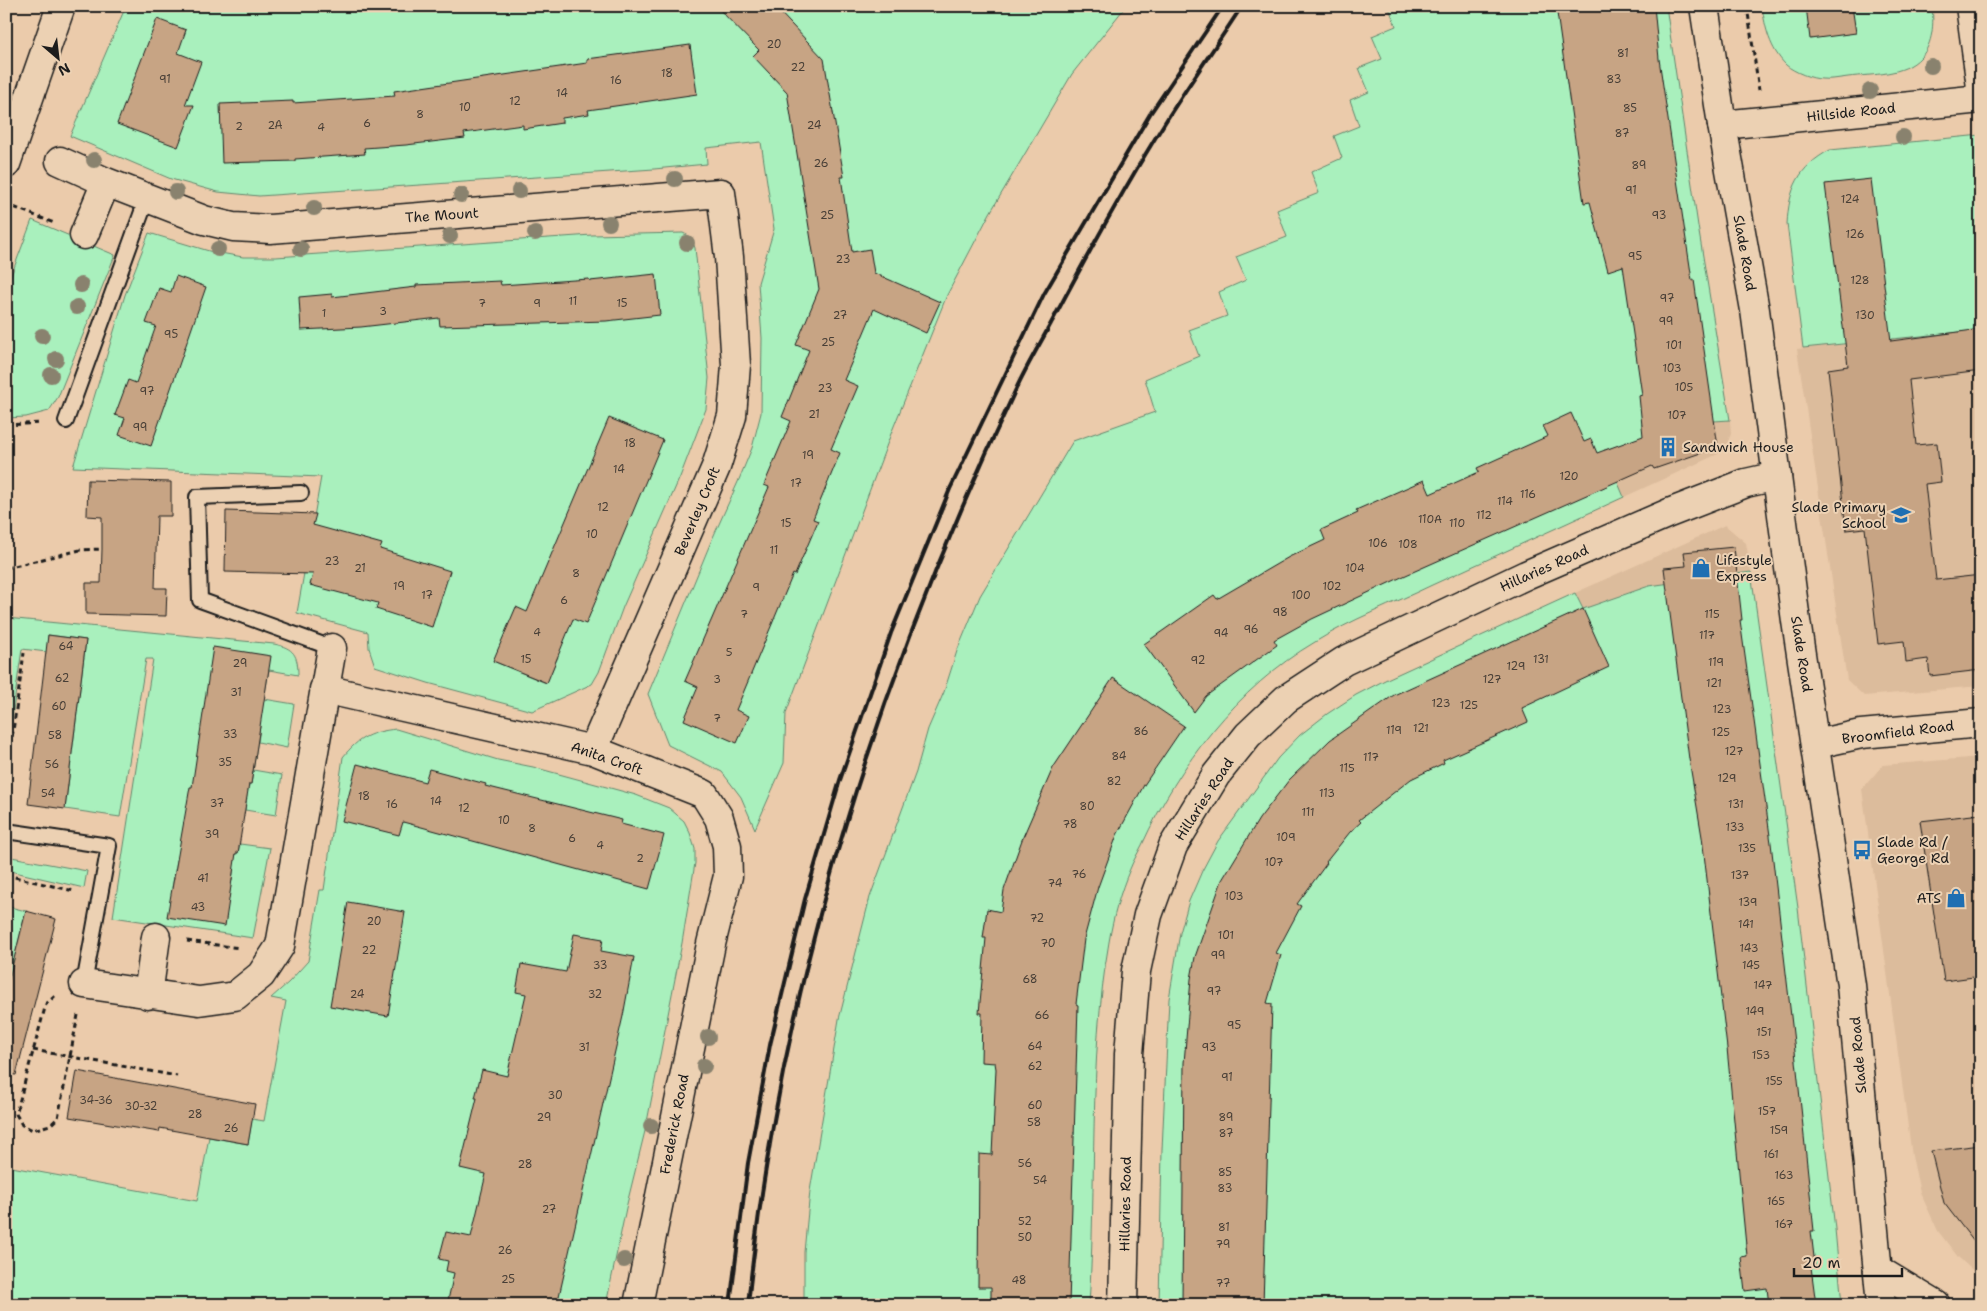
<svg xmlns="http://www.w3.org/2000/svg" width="1987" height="1311" font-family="'Shantell Sans',sans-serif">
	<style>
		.built { fill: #dcbc9c }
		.green { fill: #a9f0bd; stroke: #62866c; fill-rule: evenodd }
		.building { fill: #c7a484; stroke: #1c1c1c }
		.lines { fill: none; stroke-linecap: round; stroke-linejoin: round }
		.service-casing { stroke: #1c1c1c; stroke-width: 18 }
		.minor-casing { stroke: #1c1c1c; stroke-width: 31 }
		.tertiary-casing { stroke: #1c1c1c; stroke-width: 31 }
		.primary-casing { stroke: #1c1c1c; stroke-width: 31 }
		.path { stroke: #1c1c1c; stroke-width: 3; stroke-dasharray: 5 4; stroke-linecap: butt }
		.service { stroke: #ecd1b3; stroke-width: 14 }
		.minor { stroke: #ecd1b3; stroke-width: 28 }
		.tertiary { stroke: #ecd1b3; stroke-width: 28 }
		.primary { stroke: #ecd1b3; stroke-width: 28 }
		.rail { stroke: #1c1c1c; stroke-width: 4 }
		.tree { fill: #89826e }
		.labels { text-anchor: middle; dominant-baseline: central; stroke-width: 4; stroke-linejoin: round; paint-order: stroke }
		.number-label { font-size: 11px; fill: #473e36 }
		.street-label { font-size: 14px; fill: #1c1c1c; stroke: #ecd1b3 }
		.poi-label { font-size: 14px; fill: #1c1c1c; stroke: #ecd1b3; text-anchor: start }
	</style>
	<rect width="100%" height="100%" fill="#ebcbab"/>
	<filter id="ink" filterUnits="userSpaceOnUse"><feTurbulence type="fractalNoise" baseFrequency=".02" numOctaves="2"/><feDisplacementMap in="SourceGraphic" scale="10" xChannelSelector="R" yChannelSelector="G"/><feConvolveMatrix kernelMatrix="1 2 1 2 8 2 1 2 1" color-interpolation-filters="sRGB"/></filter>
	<g filter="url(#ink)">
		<path class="built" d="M1981,330V686L1864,696L1847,680L1797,349Z
			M1730,420L1731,434L1726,446L1718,454L1624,497L1604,450L1714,421Z
			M1725,525L1746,543L1751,572L1649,586L1583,609L1575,593Z
			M1981,757V1278L1958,1257L1938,1231L1920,1192L1912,1156L1862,789L1883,765Z"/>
		<path class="green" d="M126,6H1126L1072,74L990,213L947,295L892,431L786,713L784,763L755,829L741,797L722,772L668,745L648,694L710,544L738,482L752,448L761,413L762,338L758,283L774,229L761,142L706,148L707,164L654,169L259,196L218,192L171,179L70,136Z
			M1393,6H1666L1698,226L1730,420L1714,421L1604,450L1624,497C1560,526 1496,556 1432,585C1393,604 1352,619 1315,642C1237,688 1179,764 1142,845C1138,853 1133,861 1130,869C1120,892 1113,918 1109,942C1088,1062 1097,1184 1089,1305H804V1252L810,1191L839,1019L870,897L916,772L928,729L944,692L957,651L980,596L1073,441L1155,412L1145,379L1199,356L1189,330L1227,316L1219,292L1246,280L1236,257L1287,237L1277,210L1319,193L1311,172L1342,158L1334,136L1359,126L1350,100L1369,92L1359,68L1382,59L1372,36L1396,26L1389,8Z
			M1762,6H1932C1934,23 1933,44 1921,57C1904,76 1872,74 1848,77C1840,78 1830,80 1822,79C1812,79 1794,72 1786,65C1770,49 1765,28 1762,6Z
			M1981,135V330L1803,348L1787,224C1789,189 1798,167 1830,150Z
			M32,220L115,255L58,397L49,411L26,417L6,418V289Z
			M149,233L209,251L243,257H276L592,235L683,233L691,237L695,248L709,378L706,409L680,477L623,607L599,672L592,684L532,711L428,683L375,666L369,648L368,632L297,613L321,477L73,467L125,295ZM558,657L546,683L493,661Z
			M1751,572L1798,908L1835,1229L1842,1305H1159L1162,1150L1169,999L1180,933L1189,901L1202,871L1218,841L1278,758L1300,735L1327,714L1356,695L1387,679L1575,593L1583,609L1649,586Z
			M6,618L274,644C294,648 298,655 298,675L269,670L264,699L294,704L287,748L258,742L260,726L251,784L253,770L282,775L276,815L245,810L247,795L181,845L238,853L240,844L270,848L253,938L113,917L153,659H146L120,817L65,809L86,640L48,635L47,652L22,649L9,737L6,739ZM177,860L234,868L229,897L172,888Z
			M396,729L498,760L533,767L636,795L669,808L684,821L690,833L695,849V863L682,943L646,1127L626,1208L606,1305H6V1166L197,1201L209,1137L248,1144L252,1119L264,1121L286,1001L271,998L289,982L308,961L320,890H324L343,757C359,737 371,732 396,729Z
			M6,856L87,871L84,888L6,870Z
			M6,906L26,911L6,991Z"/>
		<path class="building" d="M716,6H774L824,59L844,177H841L852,252L870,249L874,273L940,302L926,333L874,309L844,380L858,386L831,449L840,453L813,519L818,521L795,575L793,574L736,710L749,716L737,743L684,720L698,687L685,681L769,487L764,485L791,421L782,417L809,350L796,345L819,289L787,92L753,56L759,50Z
			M1556,6H1654L1659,59L1692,280H1694L1718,447L1654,469L1652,466L1406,575L1312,619L1274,640L1277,645L1206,696L1194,712L1144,644L1214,595L1217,599L1289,557L1325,540L1321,530L1358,513L1356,510L1424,480L1430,494L1479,472L1477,468L1548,436L1543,426L1571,413L1584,442L1591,439L1597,453L1643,436L1639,396L1642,395L1623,266L1608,271L1590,202L1584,203Z
			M1806,6H1852L1856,33L1810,39Z
			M157,19L186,30L178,53L201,62L185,105H194L178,147L117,124Z
			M690,45L697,94L588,110L589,114L562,118V123L523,129V125L464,133L465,138L406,145L364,148L365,154L295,159V161L222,163L220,104L293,101V103L395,96L394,91L587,63V59Z
			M1871,179L1891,341L1981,329V371L1909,380L1916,445L1937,443L1941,482L1925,484L1936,580L1981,575V670L1930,676L1928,659L1906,662L1904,641L1878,644L1865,528L1846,530L1828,369L1848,366L1825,184Z
			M656,274L660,315L606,321L440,326L439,318L361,327L301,330L299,297L332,294V297L416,287V285L500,281L501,285L589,279L590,281Z
			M176,276L206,287L151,446L119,435L125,418L115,415L128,380L136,383L156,326L146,323L159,288L171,292Z
			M609,418L663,440L586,624L573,619L547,683L493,661L516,607L527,612Z
			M88,480L171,482V516H157L155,588H167L166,616L86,614V583H101L102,549V517L87,516Z
			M226,511L316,514L313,525L382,544L380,549L450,571L432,627L376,609L378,603L310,585L313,574L225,572Z
			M1734,547L1742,620H1740L1771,843L1795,1051L1814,1231H1811L1815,1266L1811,1267L1816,1305H1769L1767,1288L1745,1291L1741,1257L1747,1256L1727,1048L1702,837L1689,759L1664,568L1686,566L1684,552Z
			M1583,609L1609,667L1522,708L1528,722L1443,760L1444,763L1411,779L1359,820L1361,822L1350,832L1326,862L1327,863L1297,904L1301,906L1276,953L1281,955L1267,1003L1272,1004L1263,1305H1182L1184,1063L1191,979L1195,957L1222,880L1259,819L1289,780L1330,740L1394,695Z
			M48,635L86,640L65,809L28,804Z
			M213,647L271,656L251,784H249L238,853H236L225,926L167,917L190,787H192Z
			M1113,678L1184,726L1144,785L1117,835L1098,887L1084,939L1076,1004L1078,1005L1069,1305H1021V1303L991,1302V1287H978L979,1154L992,1155L996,1069L995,1063L981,1062L982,1013H979L986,938H983L987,909L1001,912L1004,890L1023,837L1053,768Z
			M357,764L425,782L429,769L486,784L485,786L622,820L621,824L664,835L649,889L403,822L399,835L342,821Z
			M1981,814V976L1944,981L1920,821Z
			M348,902L405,912L388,1016L330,1006Z
			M26,911L56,919L16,1075L6,1074V991Z
			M574,934L603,939L601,951L634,957L623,1016L557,1305H447L454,1273L446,1271L448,1261L439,1259L446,1232L471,1237L486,1174L460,1168L477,1098H475L482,1070L507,1076L526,994L516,992L521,964L566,972Z
			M77,1071L255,1104L248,1144L160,1128L159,1132L69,1117Z
			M1981,1145V1251L1944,1203L1931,1151Z"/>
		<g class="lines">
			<defs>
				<path id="service" d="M66,421L147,198
					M301,493L197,497L200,600L332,648
					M6,831L109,846L84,984"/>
				<path id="minor" d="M1970,6L1981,87
					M1722,125L1981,99
					M60,161L106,182L204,220L233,227L270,229L721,193L729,257L736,365L732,416L716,467L593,750
					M84,235L106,182
					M324,689L593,750L704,794L719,818L727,846L728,876L711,944L638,1305
					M1816,744L1861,734L1981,723
					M84,984L199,1001L235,996L261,975L280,946L332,648
					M148,995L156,937
					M1878,1270L1936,1305
					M1123,1305L1129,1054L1136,971L1148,915L1173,846L1216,775L1248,735L1286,699L1344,661L1526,575L1669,513L1746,483L1777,476"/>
				<path id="tertiary" d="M1704,6L1722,125L1755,310L1796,621L1851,985L1881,1305"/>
				<path id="primary" d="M6,164L61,6"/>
			</defs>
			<use href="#service" class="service-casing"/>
			<use href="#minor" class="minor-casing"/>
			<use href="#tertiary" class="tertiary-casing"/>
			<use href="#primary" class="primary-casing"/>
			<path class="path" d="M1747,6L1759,90
				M6,204L54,223
				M6,425L41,423
				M6,568L80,550L102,549
				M6,743L12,738L24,653
				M6,875L74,891
				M187,941L240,948
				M55,996L46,1004L16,1114L22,1125L33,1130L50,1125L58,1118L78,1015
				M33,1050L177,1076"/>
			<use href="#service" class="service"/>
			<use href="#minor" class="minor"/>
			<use href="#tertiary" class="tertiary"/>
			<use href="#primary" class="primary"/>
			<path class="rail" d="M730,1305L748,1163L770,1045L805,899L840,780L891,633L950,489L1044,294L1150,114L1223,6
				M748,1305C780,986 878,678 1016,389C1028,363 1043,339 1056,314C1090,250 1125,186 1164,124C1189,84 1216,46 1242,6"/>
		</g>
		<g class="tree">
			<circle cx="1931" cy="66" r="8"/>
			<circle cx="1870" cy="91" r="8"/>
			<circle cx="1903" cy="137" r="8"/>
			<circle cx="94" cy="160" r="8"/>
			<circle cx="675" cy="179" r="8"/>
			<circle cx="519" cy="191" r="8"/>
			<circle cx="176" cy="192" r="8"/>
			<circle cx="461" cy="195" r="8"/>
			<circle cx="314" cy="208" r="8"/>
			<circle cx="609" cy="223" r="8"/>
			<circle cx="535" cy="233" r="8"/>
			<circle cx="450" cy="236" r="8"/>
			<circle cx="687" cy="243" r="8"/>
			<circle cx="218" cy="249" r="8"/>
			<circle cx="301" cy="249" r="8"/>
			<circle cx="81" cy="285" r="8"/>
			<circle cx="77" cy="307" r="8"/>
			<circle cx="42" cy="336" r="8"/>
			<circle cx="56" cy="359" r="8"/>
			<circle cx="51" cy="375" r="8"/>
			<circle cx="708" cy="1037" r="8"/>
			<circle cx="704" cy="1066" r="8"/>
			<circle cx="651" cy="1126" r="8"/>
			<circle cx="624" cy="1260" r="8"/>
		</g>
	</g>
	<defs>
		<symbol id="building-bare" viewBox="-9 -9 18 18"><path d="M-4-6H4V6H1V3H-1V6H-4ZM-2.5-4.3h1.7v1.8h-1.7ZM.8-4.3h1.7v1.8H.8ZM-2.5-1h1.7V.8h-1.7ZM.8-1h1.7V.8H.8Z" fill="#1f6fb2" stroke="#ecd1b3" stroke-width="2.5" paint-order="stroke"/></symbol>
		<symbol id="school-bare" viewBox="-9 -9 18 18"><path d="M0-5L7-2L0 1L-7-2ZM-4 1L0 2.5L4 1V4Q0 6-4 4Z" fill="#1f6fb2" stroke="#ecd1b3" stroke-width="2.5" paint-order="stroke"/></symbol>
		<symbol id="shop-bare" viewBox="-9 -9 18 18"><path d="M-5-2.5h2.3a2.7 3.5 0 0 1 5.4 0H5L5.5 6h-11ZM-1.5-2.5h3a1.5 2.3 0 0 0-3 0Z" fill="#1f6fb2" stroke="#ecd1b3" stroke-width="2.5" paint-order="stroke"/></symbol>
		<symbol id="bus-bare" viewBox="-9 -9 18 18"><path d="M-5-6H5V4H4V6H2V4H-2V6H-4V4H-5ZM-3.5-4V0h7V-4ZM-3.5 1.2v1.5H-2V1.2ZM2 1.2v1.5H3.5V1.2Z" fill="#1f6fb2" stroke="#ecd1b3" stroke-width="2.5" paint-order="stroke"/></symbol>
	</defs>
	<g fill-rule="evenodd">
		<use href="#building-bare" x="1654" y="433" width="28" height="28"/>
		<use href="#school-bare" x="1887" y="501" width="28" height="28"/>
		<use href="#shop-bare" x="1687" y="554" width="28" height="28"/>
		<use href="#bus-bare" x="1848" y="836" width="28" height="28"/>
		<use href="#shop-bare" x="1942" y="884" width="28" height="28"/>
	</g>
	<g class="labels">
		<g class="number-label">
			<text x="774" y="44">20</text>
			<text x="1623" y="53">81</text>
			<text x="798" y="67">22</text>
			<text x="667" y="73">18</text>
			<text x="165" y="79">91</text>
			<text x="1614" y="79">83</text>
			<text x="616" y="80">16</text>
			<text x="562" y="93">14</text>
			<text x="515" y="101">12</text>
			<text x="465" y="107">10</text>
			<text x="1630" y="108">85</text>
			<text x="420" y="114">8</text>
			<text x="367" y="123">6</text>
			<text x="275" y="125">2A</text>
			<text x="814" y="125">24</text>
			<text x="239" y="126">2</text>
			<text x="321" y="127">4</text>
			<text x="1622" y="133">87</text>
			<text x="821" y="163">26</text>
			<text x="1639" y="165">89</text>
			<text x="1631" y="190">91</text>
			<text x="1850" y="199">124</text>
			<text x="827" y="215">25</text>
			<text x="1659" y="215">93</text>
			<text x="1855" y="234">126</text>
			<text x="1635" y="256">95</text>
			<text x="843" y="259">23</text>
			<text x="1860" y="280">128</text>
			<text x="1667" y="298">97</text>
			<text x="573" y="301">11</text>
			<text x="482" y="303">7</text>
			<text x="537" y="303">9</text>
			<text x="622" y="303">15</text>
			<text x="383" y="311">3</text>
			<text x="324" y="313">1</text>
			<text x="840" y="315">27</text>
			<text x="1865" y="315">130</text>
			<text x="1666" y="321">99</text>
			<text x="171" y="334">95</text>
			<text x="828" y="342">25</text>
			<text x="1674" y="345">101</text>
			<text x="1672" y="368">103</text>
			<text x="1684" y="387">105</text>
			<text x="825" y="388">23</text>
			<text x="147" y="391">97</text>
			<text x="814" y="414">21</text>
			<text x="1677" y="415">107</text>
			<text x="140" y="427">99</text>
			<text x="630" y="443">18</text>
			<text x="808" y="455">19</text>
			<text x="619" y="469">14</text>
			<text x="1569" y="476">120</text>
			<text x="796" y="483">17</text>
			<text x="1528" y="494">116</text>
			<text x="1505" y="501">114</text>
			<text x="603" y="507">12</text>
			<text x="1484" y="515">112</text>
			<text x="1430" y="519">110A</text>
			<text x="786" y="523">15</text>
			<text x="1457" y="523">110</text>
			<text x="592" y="534">10</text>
			<text x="1378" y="543">106</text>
			<text x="1408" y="544">108</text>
			<text x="774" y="550">11</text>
			<text x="332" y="561">23</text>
			<text x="360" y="568">21</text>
			<text x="1355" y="568">104</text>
			<text x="576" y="573">8</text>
			<text x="399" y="586">19</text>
			<text x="1332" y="586">102</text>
			<text x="756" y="587">9</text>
			<text x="427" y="595">17</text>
			<text x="1301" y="595">100</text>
			<text x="564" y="600">6</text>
			<text x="1280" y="612">98</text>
			<text x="744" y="614">7</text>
			<text x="1712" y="614">115</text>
			<text x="1251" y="629">96</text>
			<text x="537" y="632">4</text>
			<text x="1221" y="633">94</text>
			<text x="1707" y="635">117</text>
			<text x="66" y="646">64</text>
			<text x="729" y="652">5</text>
			<text x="526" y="659">15</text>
			<text x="1541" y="659">131</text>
			<text x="1198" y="660">92</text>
			<text x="1716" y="662">119</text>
			<text x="240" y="663">29</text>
			<text x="1516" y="666">129</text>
			<text x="62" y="678">62</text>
			<text x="717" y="679">3</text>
			<text x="1492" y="679">127</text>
			<text x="1714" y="683">121</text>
			<text x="236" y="692">31</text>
			<text x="1441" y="703">123</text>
			<text x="1469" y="705">125</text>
			<text x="59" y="706">60</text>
			<text x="1722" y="709">123</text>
			<text x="717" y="718">7</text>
			<text x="1421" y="728">121</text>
			<text x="1394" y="730">119</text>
			<text x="1141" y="731">86</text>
			<text x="1721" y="732">125</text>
			<text x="230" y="734">33</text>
			<text x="55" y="735">58</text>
			<text x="1734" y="751">127</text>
			<text x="1119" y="756">84</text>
			<text x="1371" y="757">117</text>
			<text x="225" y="762">35</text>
			<text x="52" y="764">56</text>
			<text x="1347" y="768">115</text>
			<text x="1727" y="778">129</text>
			<text x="1114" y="781">82</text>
			<text x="48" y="793">54</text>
			<text x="1327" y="793">113</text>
			<text x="364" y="796">18</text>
			<text x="436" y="801">14</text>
			<text x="217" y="803">37</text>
			<text x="392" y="804">16</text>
			<text x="1736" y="804">131</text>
			<text x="1087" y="806">80</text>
			<text x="464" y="808">12</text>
			<text x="1308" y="812">111</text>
			<text x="504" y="820">10</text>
			<text x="1070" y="824">78</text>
			<text x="1735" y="827">133</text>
			<text x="532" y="828">8</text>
			<text x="212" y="834">39</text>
			<text x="1286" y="837">109</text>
			<text x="572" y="838">6</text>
			<text x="600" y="845">4</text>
			<text x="1747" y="848">135</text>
			<text x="640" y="858">2</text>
			<text x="1274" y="862">107</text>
			<text x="1079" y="874">76</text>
			<text x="1740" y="875">137</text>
			<text x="203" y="878">41</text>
			<text x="1055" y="883">74</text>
			<text x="1234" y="896">103</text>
			<text x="1748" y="902">139</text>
			<text x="198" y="907">43</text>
			<text x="1037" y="918">72</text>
			<text x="374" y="921">20</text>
			<text x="1746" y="924">141</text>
			<text x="1226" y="935">101</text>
			<text x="1048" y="943">70</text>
			<text x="1749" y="948">143</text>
			<text x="369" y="950">22</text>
			<text x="1218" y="955">99</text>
			<text x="600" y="965">33</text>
			<text x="1751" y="965">145</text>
			<text x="1030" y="979">68</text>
			<text x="1763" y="985">147</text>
			<text x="1214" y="991">97</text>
			<text x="357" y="994">24</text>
			<text x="595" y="994">32</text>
			<text x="1755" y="1011">149</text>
			<text x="1042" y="1015">66</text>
			<text x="1234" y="1025">95</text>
			<text x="1764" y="1032">151</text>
			<text x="1035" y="1046">64</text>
			<text x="584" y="1047">31</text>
			<text x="1209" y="1047">93</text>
			<text x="1761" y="1055">153</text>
			<text x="1035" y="1066">62</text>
			<text x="1227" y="1077">91</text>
			<text x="1774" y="1081">155</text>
			<text x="555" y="1095">30</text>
			<text x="96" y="1100">34-36</text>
			<text x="1035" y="1105">60</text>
			<text x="141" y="1106">30-32</text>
			<text x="1767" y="1111">157</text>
			<text x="195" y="1114">28</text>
			<text x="544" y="1117">29</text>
			<text x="1226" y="1117">89</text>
			<text x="1034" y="1122">58</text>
			<text x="231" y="1128">26</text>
			<text x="1779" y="1130">159</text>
			<text x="1226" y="1133">87</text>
			<text x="1771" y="1154">161</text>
			<text x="1025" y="1163">56</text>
			<text x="525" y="1164">28</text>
			<text x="1225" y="1172">85</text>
			<text x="1784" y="1175">163</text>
			<text x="1040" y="1180">54</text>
			<text x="1225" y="1188">83</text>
			<text x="1776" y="1201">165</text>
			<text x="549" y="1209">27</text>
			<text x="1025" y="1221">52</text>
			<text x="1784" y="1224">167</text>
			<text x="1224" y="1227">81</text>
			<text x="1025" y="1237">50</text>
			<text x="1223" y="1244">79</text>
			<text x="505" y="1250">26</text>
			<text x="508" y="1279">25</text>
			<text x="1019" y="1280">48</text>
			<text x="1223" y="1283">77</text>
		</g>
		<g class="street-label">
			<text transform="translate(1851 112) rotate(-6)">Hillside Road</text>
			<text transform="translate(442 215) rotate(-4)">The Mount</text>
			<text transform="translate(1745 253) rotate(80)">Slade Road</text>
			<text transform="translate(697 511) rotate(-67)">Beverley Croft</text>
			<text transform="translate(1544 568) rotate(-24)">Hillaries Road</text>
			<text transform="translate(1802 654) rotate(81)">Slade Road</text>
			<text transform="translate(1898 732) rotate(-7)">Broomfield Road</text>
			<text transform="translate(607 758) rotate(19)">Anita Croft</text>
			<text transform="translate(1204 799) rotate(-57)">Hillaries Road</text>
			<text transform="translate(1858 1055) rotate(-95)">Slade Road</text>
			<text transform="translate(674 1124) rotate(-79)">Frederick Road</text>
			<text transform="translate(1125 1204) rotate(-89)">Hillaries Road</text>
		</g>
		<g class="poi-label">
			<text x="1683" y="447">Sandwich House</text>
			<text x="1886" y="507" text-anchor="end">Slade Primary<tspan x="1886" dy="16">School</tspan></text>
			<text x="1716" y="560">Lifestyle<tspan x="1716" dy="16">Express</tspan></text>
			<text x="1877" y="842">Slade Rd /<tspan x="1877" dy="16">George Rd</tspan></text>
			<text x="1941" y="898" text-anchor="end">ATS</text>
		</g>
	</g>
	<rect width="1987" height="1311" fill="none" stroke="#ecd1b3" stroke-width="25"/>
	<rect x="12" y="12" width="1962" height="1286" fill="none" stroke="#1c1c1c" stroke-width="2" filter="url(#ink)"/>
	<g transform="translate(58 58) rotate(152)" stroke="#ecd1b3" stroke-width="4" paint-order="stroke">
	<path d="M0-4L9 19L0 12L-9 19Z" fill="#1c1c1c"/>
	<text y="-8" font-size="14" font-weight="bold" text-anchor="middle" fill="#1c1c1c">N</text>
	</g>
	<path d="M1794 1268v8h108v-8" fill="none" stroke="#1c1c1c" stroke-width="2.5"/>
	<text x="1802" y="1268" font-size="15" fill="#1c1c1c" stroke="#ecd1b3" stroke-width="4" paint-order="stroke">20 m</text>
</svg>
